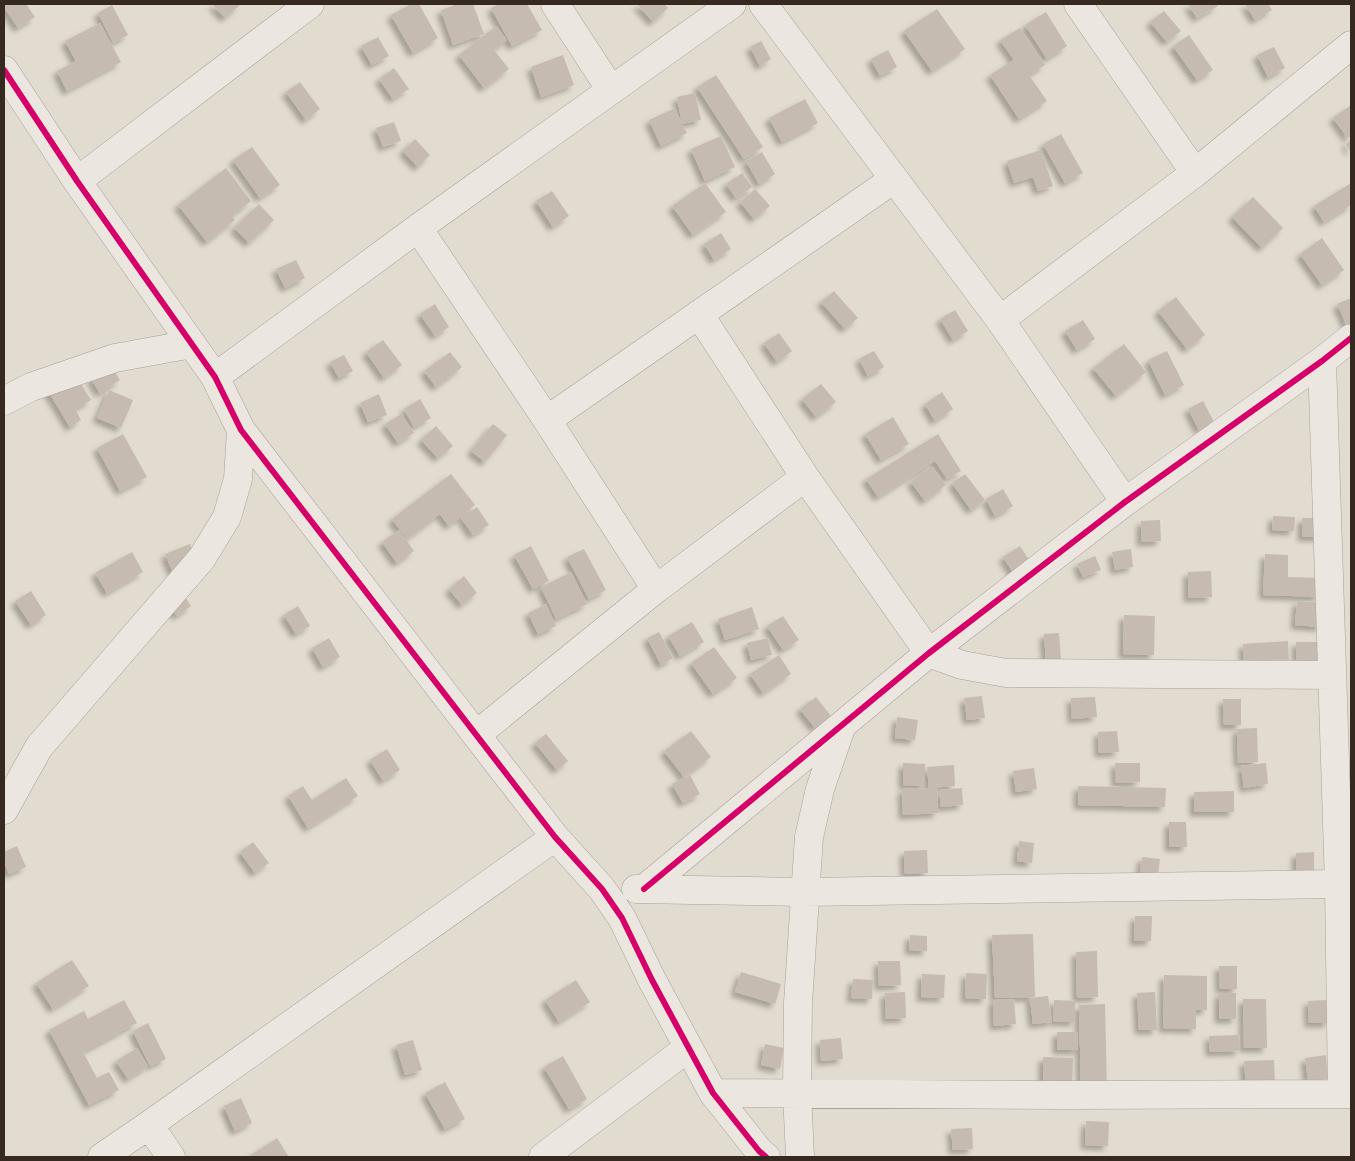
<svg xmlns="http://www.w3.org/2000/svg" width="1355" height="1161" font-family="Merriweather,serif">
	<style>
		.building { fill: #c6bbb0; filter: url(#shadow) }
		.lines { fill: none; stroke-linecap: round; stroke-linejoin: round }
		.minor-casing { stroke: #a8a197; stroke-width: 29 }
		.minor { stroke: #ebe7e0; stroke-width: 28 }
		.cycleway-casing { stroke: #f2e9d6; stroke-width: 9 }
		.cycleway { stroke: #d6006c; stroke-width: 6 }
	</style>
	<defs>
		<filter id="shadow"><feDropShadow dx="-4.5" dy="4.5" stdDeviation="2.5" flood-color="#0004"/></filter>
	</defs>
	<rect width="100%" height="100%" fill="#e2dbcf"/>
	<path class="building" d="M4,4H26L35,17L18,28L4,7Z
		M212,4H239L240,5L225,18Z
		M411,4H419L438,38L413,53L391,15Z
		M458,4H473L484,34L453,45L441,10Z
		M499,4H527L542,30L512,46L491,8Z
		M637,4H664L668,8L653,22Z
		M1188,4H1216L1218,6L1197,18Z
		M1245,4H1268L1272,10L1255,20Z
		M112,5L128,35L113,43L98,13Z
		M937,9L965,49L932,71L904,31Z
		M1164,11L1181,31L1167,42L1150,22Z
		M1046,12L1067,46L1047,59L1025,25Z
		M100,23L121,62L67,91L57,71L76,61L65,41Z
		M496,26L507,40L494,50L509,69L484,88L459,55Z
		M1020,28L1045,65L1029,75L1047,101L1019,119L990,75L1014,60L1000,40Z
		M1189,35L1213,70L1197,80L1173,46Z
		M378,37L389,56L372,65L361,46Z
		M761,41L771,59L760,66L750,47Z
		M1274,47L1285,68L1268,77L1257,55Z
		M888,50L897,67L880,76L871,59Z
		M563,55L574,85L541,97L531,67Z
		M394,68L409,89L393,99L379,79Z
		M716,75L763,147L744,159L697,87Z
		M300,82L320,109L306,120L286,92Z
		M695,93L701,120L682,124L687,133L661,146L649,120L675,108L682,124L677,97Z
		M805,99L818,123L782,142L769,118Z
		M1351,105V136L1348,138L1333,118Z
		M394,122L401,141L383,147L376,128Z
		M1061,134L1083,173L1065,183L1043,144Z
		M721,136L735,167L705,181L691,149Z
		M415,139L430,155L418,167L403,151Z
		M1351,140V153L1346,144Z
		M252,147L280,185L260,198L233,160Z
		M1041,150L1053,186L1038,191L1033,177L1014,183L1007,161Z
		M762,152L775,174L759,184L746,161Z
		M226,168L251,201L232,216L235,220L207,242L178,205Z
		M742,173L752,187L736,198L726,184Z
		M705,183L726,212L693,235L672,206Z
		M1351,183V205L1324,222L1314,206Z
		M755,189L770,206L754,219L740,202Z
		M552,191L569,216L553,227L536,201Z
		M1253,197L1283,228L1262,248L1232,217Z
		M259,204L274,220L249,243L234,228Z
		M721,233L731,249L714,260L704,244Z
		M1322,238L1344,270L1322,285L1300,254Z
		M296,260L305,278L285,288L276,269Z
		M834,291L858,318L845,329L821,302Z
		M1176,297L1205,335L1187,349L1158,311Z
		M1351,298V326L1348,328L1337,304Z
		M435,304L449,327L435,336L420,314Z
		M955,310L968,331L953,340L940,319Z
		M1083,320L1095,339L1077,350L1065,331Z
		M779,333L792,351L777,362L764,343Z
		M383,340L402,365L384,378L366,352Z
		M1124,344L1146,372L1116,396L1093,368Z
		M874,351L884,367L868,376L859,359Z
		M1167,351L1184,385L1165,395L1148,360Z
		M450,352L462,367L436,387L424,371Z
		M344,355L353,371L339,378L330,362Z
		M111,366L120,380L100,393L91,379Z
		M72,370L91,400L75,409L81,420L70,427L45,386Z
		M821,384L836,402L816,417L802,399Z
		M109,390L133,400L121,428L97,418Z
		M942,392L953,409L935,421L925,404Z
		M379,394L387,415L368,422L360,403Z
		M420,399L431,418L414,427L404,409Z
		M1203,401L1214,422L1199,430L1188,409Z
		M401,414L414,433L398,443L385,424Z
		M893,417L909,444L881,460L865,434Z
		M493,424L507,435L485,462L471,451Z
		M436,426L453,446L438,458L421,440Z
		M123,434L147,477L120,491L97,448Z
		M938,434L961,471L947,479L935,461L878,497L866,479Z
		M931,466L946,485L925,501L911,482Z
		M451,474L475,505L449,526L440,514L407,539L392,519Z
		M965,474L985,500L971,510L952,483Z
		M1003,489L1013,506L995,516L986,499Z
		M477,507L489,525L473,535L461,518Z
		M1273,516L1295,517L1294,531L1272,530Z
		M1302,518H1321V537H1302Z
		M1160,520L1161,541L1141,542V521Z
		M399,530L414,551L397,563L382,542Z
		M190,544L198,563L173,573L165,554Z
		M531,546L549,581L533,589L514,555Z
		M1020,546L1033,566L1016,577L1003,557Z
		M584,549L606,590L589,599L567,557Z
		M1131,549L1133,567L1115,570L1112,552Z
		M132,552L143,572L107,593L95,573Z
		M1265,554L1288,555V577L1320,578L1319,597L1263,595Z
		M1095,556L1101,570L1083,577L1077,564Z
		M1211,571L1212,597L1188,598V572Z
		M571,572L587,604L556,619L541,587Z
		M464,576L477,593L462,605L449,589Z
		M178,587L191,606L177,616L163,597Z
		M31,591L46,615L31,625L15,601Z
		M1297,601L1323,603L1321,627L1295,625Z
		M546,604L556,626L538,634L528,613Z
		M298,606L310,626L296,634L284,615Z
		M752,607L759,629L725,640L718,619Z
		M1124,615L1155,616L1154,655L1123,654Z
		M783,616L799,640L783,650L767,626Z
		M692,622L704,642L680,656L668,636Z
		M659,632L673,658L661,665L647,638Z
		M1059,633L1061,661H1046L1044,634Z
		M329,638L340,657L323,667L312,648Z
		M768,638L772,655L751,660L747,643Z
		M1288,641L1289,660L1244,663L1243,644Z
		M1296,642H1323V666H1297Z
		M714,647L737,678L713,694L691,663Z
		M779,655L791,674L763,693L750,674Z
		M982,696L985,718L967,720L964,698Z
		M816,697L831,716L815,728L800,709Z
		M1095,697L1097,717L1072,719L1071,698Z
		M1223,699H1241V725H1224Z
		M897,717L918,720L915,740L895,738Z
		M1257,728L1258,762L1238,763L1237,729Z
		M691,731L711,757L684,777L664,751Z
		M1117,731L1119,752L1099,753L1098,732Z
		M546,734L568,761L557,770L535,743Z
		M387,749L400,770L383,781L370,760Z
		M903,763L925,764V786L903,785Z
		M1115,763H1140V782L1116,783Z
		M1266,763L1268,784L1244,788L1241,766Z
		M954,765L955,786L929,788L927,767Z
		M1034,768L1037,789L1016,792L1013,771Z
		M690,775L700,794L683,803L672,784Z
		M346,778L358,796L308,828L288,796L303,786L312,800Z
		M1078,786L1166,788L1165,807L1078,805Z
		M937,788L938,813L903,815L902,789Z
		M962,788L963,805L941,807L939,790Z
		M1234,791V812H1194V792Z
		M1169,822H1186L1187,847H1169Z
		M1019,841L1034,843L1032,863L1017,861Z
		M253,842L269,863L255,873L240,852Z
		M17,846L26,867L9,874L4,862V852Z
		M927,850L928,873L905,874L904,851Z
		M1314,852V873H1296V853Z
		M1142,857L1160,859L1158,874L1140,873Z
		M1135,916H1152L1151,941H1134Z
		M1033,934L1035,997L995,998L992,935Z
		M910,935L927,936V951L909,950Z
		M1097,951L1098,997L1077,998L1076,952Z
		M72,960L89,986L53,1009L36,983Z
		M878,961H900L901,985L879,986Z
		M1219,966H1237V989H1220Z
		M741,972L781,984L775,1004L735,992Z
		M966,973L987,974L986,999L965,998Z
		M922,974L945,975L944,998L921,997Z
		M1164,975L1207,976V1010H1196V1029L1163,1028Z
		M853,979L873,980L872,999L851,998Z
		M576,980L590,1002L559,1022L545,1000Z
		M905,992L906,1018L886,1019L885,993Z
		M1155,992L1157,1030H1139L1137,993Z
		M1219,993H1236V1019H1219Z
		M1048,996L1052,1022L1033,1024L1030,998Z
		M1014,999L1016,1024L994,1026L993,1000Z
		M1243,999H1266L1267,1048H1244Z
		M124,1000L137,1023L83,1052L97,1078L109,1072L119,1090L89,1105L49,1030L84,1011L88,1019Z
		M1054,1000L1075,1001V1022L1053,1021Z
		M1328,1000L1329,1023H1309L1308,1001Z
		M1105,1004L1107,1090H1081L1079,1005Z
		M148,1023L166,1059L150,1066L133,1031Z
		M1057,1032H1078V1050H1057Z
		M1239,1035L1240,1051L1210,1052L1209,1036Z
		M841,1038L843,1059L821,1061L820,1040Z
		M413,1040L422,1070L405,1075L396,1045Z
		M765,1044L784,1048L780,1069L761,1065Z
		M137,1048L148,1066L128,1079L116,1061Z
		M1326,1055L1328,1079L1308,1081L1305,1058Z
		M563,1056L587,1099L569,1109L544,1067Z
		M1043,1057L1073,1058L1072,1087L1043,1086Z
		M1274,1060L1275,1084L1246,1086L1244,1061Z
		M445,1082L465,1119L445,1129L425,1093Z
		M241,1098L252,1123L235,1131L224,1106Z
		M1086,1121L1109,1122L1108,1146L1085,1145Z
		M972,1128L973,1149L953,1150L951,1129Z
		M277,1138L289,1157H253L251,1155Z"/>
	<g class="lines">
		<defs>
			<path id="minor" d="M555,4L611,90
				M763,4L1000,320L1125,502
				M1078,4L1195,173
				M4,70L77,181L215,377L241,430L555,837L602,889L622,918L652,980L713,1093L759,1151L766,1157
				M77,181L310,4
				M418,228L547,420L656,589
				M699,314L805,477L929,653L962,665L1006,673L1332,675
				M1000,320L1195,173L1351,45
				M1322,361L1339,884L1342,1094
				M215,377L418,228L732,4
				M4,401L31,387L115,358L192,344
				M547,420L894,179
				M476,735L656,589L805,477
				M4,810L39,747L202,558L227,517L238,479L241,430
				M636,889L805,892L1339,884
				M644,889L929,653L1125,502L1322,361L1351,338
				M713,1093L1066,1095L1351,1094
				M149,1125L171,1157
				M102,1157L149,1125L555,837
				M543,1157L688,1048
				M800,1157L797,1093L798,1003L809,837L820,789L842,725"/>
		</defs>
		<use href="#minor" class="minor-casing"/>
		<use href="#minor" class="minor"/>
		<defs>
			<path id="cycleway" d="M4,70L77,181L215,377L241,430L555,837L602,889L622,918L652,980L713,1093L759,1151L766,1157
				M644,889L929,653L1125,502L1322,361L1351,338"/>
		</defs>
		<use href="#cycleway" class="cycleway-casing"/>
		<use href="#cycleway" class="cycleway"/>
	</g>
	<rect width="1355" height="1161" fill="none" stroke="#362a20" stroke-width="10"/>
</svg>
